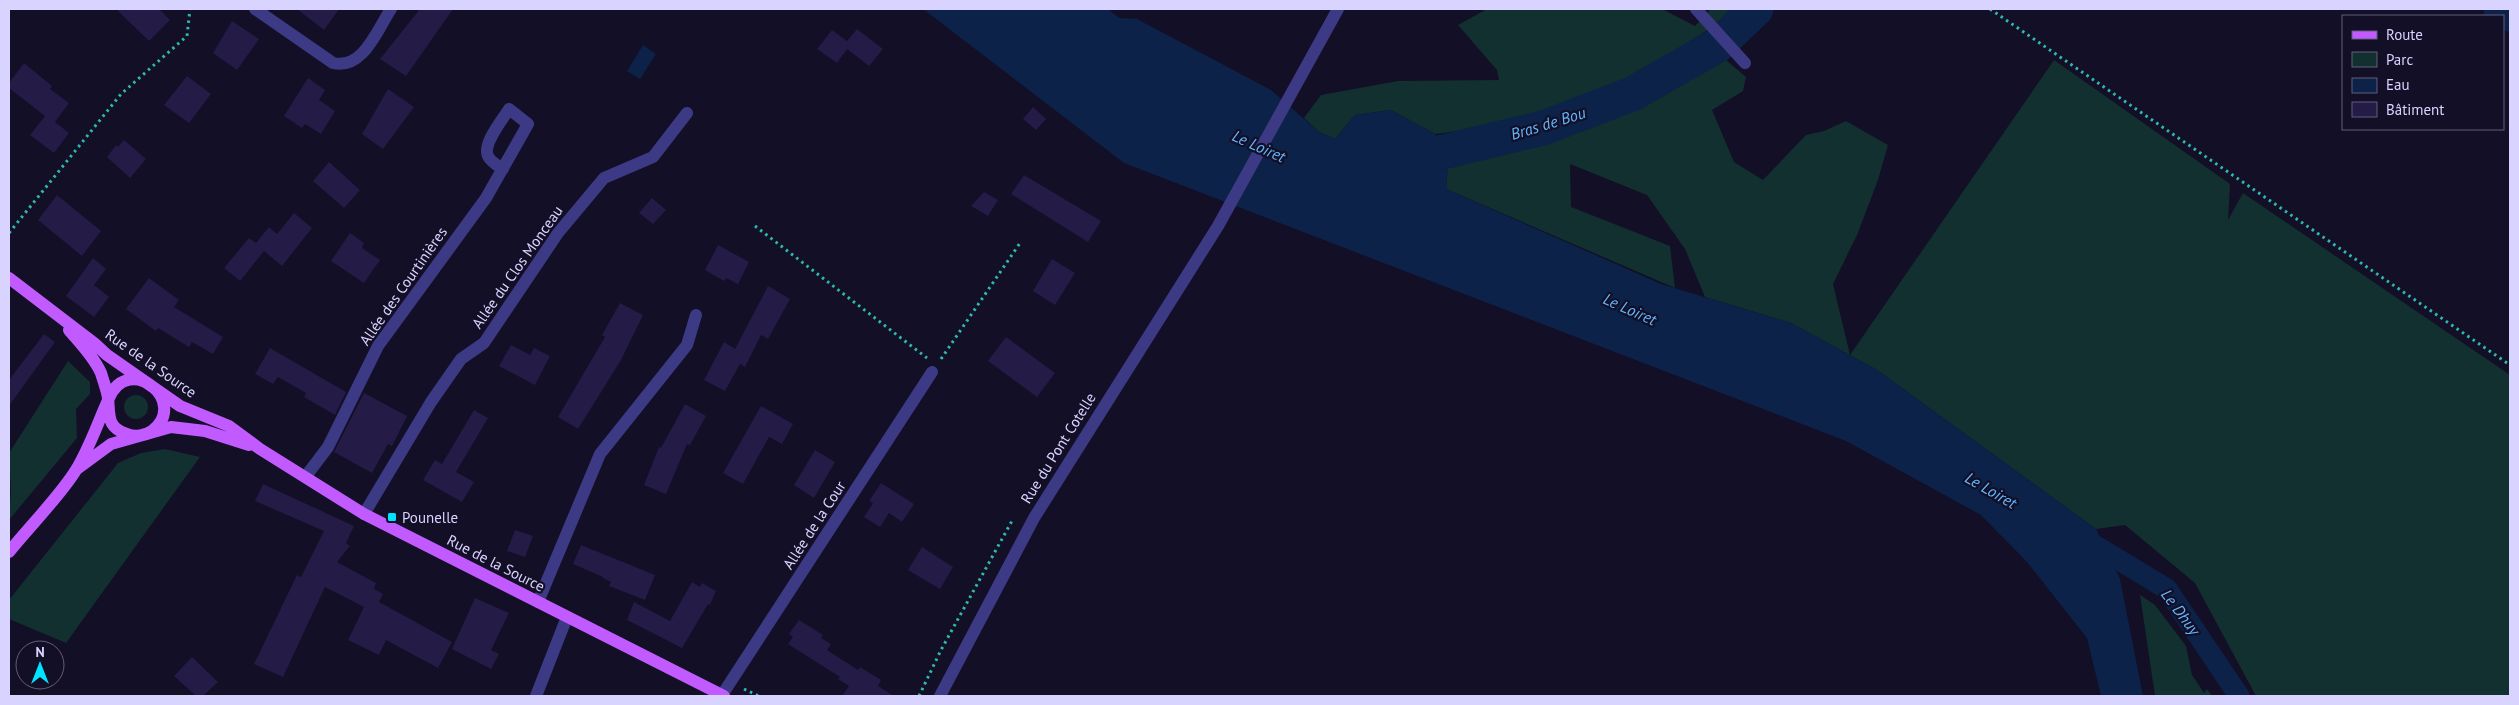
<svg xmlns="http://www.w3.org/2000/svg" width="2519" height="705" font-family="'PT Sans',sans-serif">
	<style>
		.green { fill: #12302f }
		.water { fill: #0c2248 }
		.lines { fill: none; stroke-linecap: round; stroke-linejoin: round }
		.canal { stroke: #0c2248; stroke-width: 21 }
		.river { stroke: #0c2248; stroke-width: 35 }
		.building { fill: #241b47 }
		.path { stroke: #2fb8b0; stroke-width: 3; stroke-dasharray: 2.5 4; stroke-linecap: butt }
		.minor { stroke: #3d3a85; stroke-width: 12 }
		.major { stroke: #c25bff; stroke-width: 12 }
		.poi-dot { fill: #00e5ff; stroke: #130f26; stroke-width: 2 }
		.labels { text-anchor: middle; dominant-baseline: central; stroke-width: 4.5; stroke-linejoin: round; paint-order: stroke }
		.street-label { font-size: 15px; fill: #d9d4ff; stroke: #130f26 }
		.poi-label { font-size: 15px; fill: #d9d4ff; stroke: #130f26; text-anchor: start }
		.water-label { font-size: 16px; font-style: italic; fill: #62b6ff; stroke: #130f26 }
	</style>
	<rect width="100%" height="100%" fill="#130f26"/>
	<path class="green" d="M1487,9H1662L1695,26L1711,9H1737L1731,15L1608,94L1479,128L1435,134L1391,110L1355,115L1335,139L1319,132L1304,118L1321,95L1398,81L1499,80L1497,70L1458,25Z
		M1726,60L1746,77L1743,91L1712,110L1734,162L1763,180L1806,135L1824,131L1846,121L1888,145L1878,180L1857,235L1833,284L1850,355L2054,60L2230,184L2228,220L2243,193L2510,375V696H2256L2195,583L2125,525L2096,529L1877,370L1791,323L1705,297L1685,249L1647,195L1570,164L1571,207L1670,246L1675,288L1446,189L1448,163L1558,137Z
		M68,361L90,382V394L76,409L77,438L9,520L11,490L9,453Z
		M124 407a12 12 0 1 1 24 0a12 12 0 1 1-24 0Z
		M165,449L200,457L66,643L9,619V600L118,463L141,453Z
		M2140,595L2155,605L2186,646L2192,675L2204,693L2207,689L2212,696H2155Z"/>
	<path class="water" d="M923,9H1108L1119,18L1137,19L1271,90L1319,132L1335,139L1355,115L1391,110L1435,134L1448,163L1446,189L1661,284L1791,323L1877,370L2096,529L2120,579L2143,696H2101L2087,638L2027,562L1981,515L1846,441L1124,163Z
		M643,45L656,54L640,79L627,71Z"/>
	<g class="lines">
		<path class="canal" d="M2081,545L2096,546L2167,589L2239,696"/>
		<path class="river" d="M2501,9L2510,14
			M1397,159L1422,157L1543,128L1632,94L1718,45L1756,9"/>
	</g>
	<path class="building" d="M116,9H159L170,20L149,41Z
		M297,9H339L324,30Z
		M420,9H453L406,76L380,59Z
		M232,21L259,39L237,70L213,53Z
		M857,29L883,49L869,66L847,49L837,63L817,49L832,30L847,41Z
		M24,63L52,86L50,89L69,103L55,122L69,133L54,153L30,135L45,116L9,88V83Z
		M187,76L211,94L189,123L164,105Z
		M308,78L325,90L319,100L335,111L321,134L305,124L302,128L284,116Z
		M388,89L414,107L383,149L362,134Z
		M1033,107L1046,119L1036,130L1023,119Z
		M124,140L146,159L130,178L107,157L116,145L118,147Z
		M329,162L360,190L344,208L313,181Z
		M1024,175L1101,221L1088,242L1011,194Z
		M984,192L998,200L988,216L971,206Z
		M57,195L101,231L82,256L38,220Z
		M652,198L666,210L653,224L639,213Z
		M294,213L312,228L282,266L264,251L240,281L224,268L249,238L256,243L269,227L277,234Z
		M350,233L364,243L362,248L380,260L364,283L331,261Z
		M718,245L749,262L738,284L726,278L724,281L705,270Z
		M93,258L106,269L94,285L109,297L94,317L66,296Z
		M1052,259L1075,273L1055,305L1033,291Z
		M149,278L179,300L174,307L223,337L213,354L192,342L189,347L158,328L156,331L126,309Z
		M768,286L790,299L768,339L761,335L745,367L740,364L725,391L704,380L724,342L735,349Z
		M620,303L643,315L621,360L578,429L558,417L605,337L602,335Z
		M44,334L55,342L9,406V380Z
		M1006,337L1055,373L1037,397L988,361Z
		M511,345L530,355L534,348L550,356L535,385L499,366Z
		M270,348L346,392L335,415L304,397L306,393L278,377L273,384L255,374Z
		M364,393L407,416L392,446L388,444L372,473L334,452Z
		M685,404L706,416L690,445L687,444L666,494L644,485L659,447L661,448Z
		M761,406L793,424L782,444L769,437L743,484L723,473Z
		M474,410L488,418L456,472L474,482L462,502L423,480L435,460L442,464Z
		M815,450L835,462L814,498L794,485Z
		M881,483L914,504L902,522L889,513L880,527L864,517L873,503L869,501Z
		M263,484L354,526L346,543L350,546L337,562L376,583L374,589L383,594L379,602L452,642L438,668L386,640L379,655L348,640L364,607L325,587L283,677L254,664L297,575L301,577L324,531L255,501Z
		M515,530L533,536L525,557L507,551Z
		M581,545L655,575L645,600L609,586L611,582L603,578V577L573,564Z
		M922,547L953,567L940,589L908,570Z
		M692,582L700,587L702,583L716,591L710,605L708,604L682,648L627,620L634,602L670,621Z
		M475,598L509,613L491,650L499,654L491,669L452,649Z
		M799,620L823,635L821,638L831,644L827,650L858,670L860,667L881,680L878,686L894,696H842L849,686L838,679L840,677L788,644L793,637L789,634Z
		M192,657L218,682L203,696H196L174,676Z"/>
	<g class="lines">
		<path class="path" d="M1990,9L2510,365
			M755,226L927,358
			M9,233L121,94L187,36L190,9
			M941,359L1020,243
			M744,689L759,696
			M919,696L941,650L1013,519"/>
		<path class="minor" d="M255,9L333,63C363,70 377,30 391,9
			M1696,9L1745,63
			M306,476L328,447L378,346L486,198L528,124L509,109C503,119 482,144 488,156C490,161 498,166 503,169
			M364,514L431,402L461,359L484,343L558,233L604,178L653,157L687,113
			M538,602L600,454L687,345L696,315
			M722,695L932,372
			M536,696L567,617
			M940,696L1034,518L1218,226L1338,9"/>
		<path class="major" d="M9,278L94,343L107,355L180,406L229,426L260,449L364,514L724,696
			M77,469L111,444L171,427L205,431L249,445
			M9,552C29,527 60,496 76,470C90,447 98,422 109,398C129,352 190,402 152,431C145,436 135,437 127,434C106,427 110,415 108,398C107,390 103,380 101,373C94,357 80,343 69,330"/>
	</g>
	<rect class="poi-dot" x="387" y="512" width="10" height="10" rx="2.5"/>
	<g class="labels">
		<g class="street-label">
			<text transform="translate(517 267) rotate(-55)">Allée du Clos Monceau</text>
			<text transform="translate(403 286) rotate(-55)">Allée des Courtinières</text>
			<text transform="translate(151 363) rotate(35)">Rue de la Source</text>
			<text transform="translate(1058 448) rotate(-58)">Rue du Pont Cotelle</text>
			<text transform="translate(814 525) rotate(-57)">Allée de la Cour</text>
			<text transform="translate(496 563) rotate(27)">Rue de la Source</text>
		</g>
		<g class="poi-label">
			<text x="402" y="517">Pounelle</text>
		</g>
		<g class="water-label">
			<text transform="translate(1548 123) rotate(-17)">Bras de Bou</text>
			<text transform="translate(1259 146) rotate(24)">Le Loiret</text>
			<text transform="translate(1630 309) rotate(24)">Le Loiret</text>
			<text transform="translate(1991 490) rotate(30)">Le Loiret</text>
			<text transform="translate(2181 612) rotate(53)">Le Dhuy</text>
		</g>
	</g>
	<rect width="2519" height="705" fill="none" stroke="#d9d4ff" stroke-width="20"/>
	<rect x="2342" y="15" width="162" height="115" fill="#130f26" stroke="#625e7d"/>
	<rect x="2352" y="31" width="25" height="8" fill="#c25bff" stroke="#625e7d"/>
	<text x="2386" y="40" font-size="15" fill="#d9d4ff">Route</text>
	<rect x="2352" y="52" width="25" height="15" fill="#12302f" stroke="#625e7d"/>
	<text x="2386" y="65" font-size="15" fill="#d9d4ff">Parc</text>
	<rect x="2352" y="78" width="25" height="15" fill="#0c2248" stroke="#625e7d"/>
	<text x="2386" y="90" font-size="15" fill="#d9d4ff">Eau</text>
	<rect x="2352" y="102" width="25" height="15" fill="#241b47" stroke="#625e7d"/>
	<text x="2386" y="115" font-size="15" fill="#d9d4ff">Bâtiment</text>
	<g transform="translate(40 665)"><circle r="24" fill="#130f26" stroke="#625e7d"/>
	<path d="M0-4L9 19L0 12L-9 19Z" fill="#00e5ff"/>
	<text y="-8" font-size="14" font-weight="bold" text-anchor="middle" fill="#d9d4ff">N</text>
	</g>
</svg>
